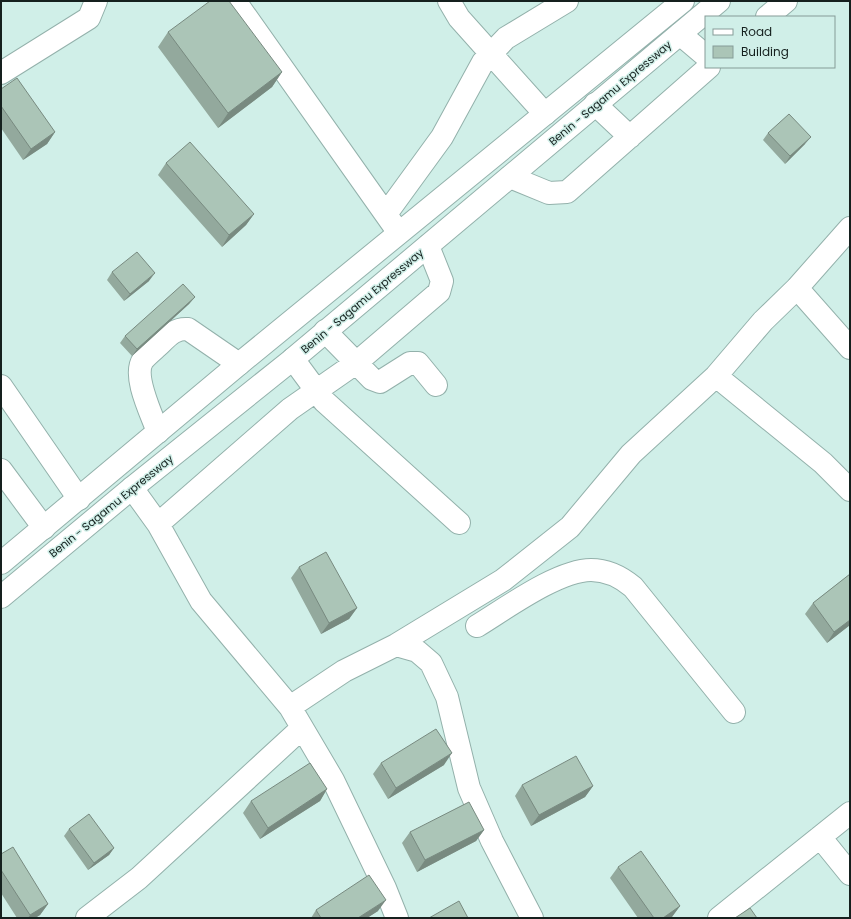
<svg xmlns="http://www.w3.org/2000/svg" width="851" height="919" font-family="Poppins,sans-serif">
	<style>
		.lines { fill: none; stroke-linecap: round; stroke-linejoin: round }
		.minor-casing { stroke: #93b1ab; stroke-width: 24 }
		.highway-casing { stroke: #93b1ab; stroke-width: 24 }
		.minor { stroke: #fff; stroke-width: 22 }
		.highway { stroke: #fff; stroke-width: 22 }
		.wall { fill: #93a99d }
		.shaded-wall { fill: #788a80 }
		.building { fill: #abc5b7; stroke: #788a80 }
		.labels { text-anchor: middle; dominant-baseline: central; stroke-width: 3; stroke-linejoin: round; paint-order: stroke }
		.street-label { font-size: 11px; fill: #15201e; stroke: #d0efe8 }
	</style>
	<rect width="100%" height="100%" fill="#d0efe8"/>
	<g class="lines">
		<defs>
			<path id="minor" d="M235,1L394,226
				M449,1L459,18L545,114
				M767,17L786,1
				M680,34L706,56
				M1,73L89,18L96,1
				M595,104L630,137
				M510,177L549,193L567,192L709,67
				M386,214L442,137L483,62L506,38L567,1
				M797,288L850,348
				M325,331L372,379L380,382L410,363H418L436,385
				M293,359L324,401L459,523
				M716,376L823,463L850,490
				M1,386L79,499
				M158,432C152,415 132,376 143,360C148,354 156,348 161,343C169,335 176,328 188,329L239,364
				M1,470L44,528
				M132,488L158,524L201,601L290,707L333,780L385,888L397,918
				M158,524L290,409L356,363L439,292L442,281L428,246
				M477,626C505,609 558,570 591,570C608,570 621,577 633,587L734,712
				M396,645L417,651L431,663L447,697L469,788L492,841L532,918
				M290,707L344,671L396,645L503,580L570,527L631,454L716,376L763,321L797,288L850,228
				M820,837L850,874
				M87,918L139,878L302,728
				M719,918L850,813"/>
			<path id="highway" d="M1,563L239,364L683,1
				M1,597L132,488L293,359L719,1"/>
		</defs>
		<use href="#minor" class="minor-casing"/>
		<use href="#highway" class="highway-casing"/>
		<use href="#minor" class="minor"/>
		<use href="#highway" class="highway"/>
	</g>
	<path class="wall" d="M168,32L282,72L272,87L218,128L158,47Z
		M1,89L55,132L47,144L23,160L1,128Z
		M768,133L805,144L785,164L763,140Z
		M166,163L254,214L246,225L222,247L158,175Z
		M112,272L149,281L124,301L107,280Z
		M195,297L189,304L132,356L120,343L125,336Z
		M299,567L357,608L349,619L321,634L291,578Z
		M850,574V625L827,643L805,614L813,603Z
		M381,763L444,765L388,799L373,774Z
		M522,785L593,786L585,797L531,826L515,796Z
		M327,789L320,801L260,839L243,813L251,801Z
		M69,829L114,848L109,855L88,870L64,836Z
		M484,830L476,841L417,872L402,843L410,832Z
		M1,854L48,904L40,915L35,918H17L1,893Z
		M618,867L680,906L672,917L671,918H638L610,878Z
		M316,910L378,911L367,918H311Z"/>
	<path class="shaded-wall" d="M282,72L272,87L218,128L228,113Z
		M55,132L47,144L23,160L31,149Z
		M811,137L805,144L785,164L790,156Z
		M254,214L246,225L222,247L229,235Z
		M155,273L149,281L124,301L130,294Z
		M195,297L189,304L132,356L137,349Z
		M357,608L349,619L321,634L329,623Z
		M850,620V625L827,643L834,632Z
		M452,753L444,765L388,799L396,788Z
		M593,786L585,797L531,826L539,815Z
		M327,789L320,801L260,839L268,828Z
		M484,830L476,841L417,872L425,860Z
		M114,848L109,855L88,870L94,863Z
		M386,900L378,911L367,918H358Z
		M48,904L40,915L35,918H28L30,915Z
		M680,906L671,918H663Z"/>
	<path class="building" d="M210,1H229L282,72L228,113L168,32Z
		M17,78L55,132L31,149L1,106V89Z
		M789,114L811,137L790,156L768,133Z
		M190,142L254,214L229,235L166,163Z
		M137,252L155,273L130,294L112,272Z
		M183,284L195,297L137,349L125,336Z
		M326,552L357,608L329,623L299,567Z
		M850,574V620L834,632L813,603Z
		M436,729L452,753L396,788L381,763Z
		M576,756L593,786L539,815L522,785Z
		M310,763L327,789L268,828L251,801Z
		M469,802L484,830L425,860L410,832Z
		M89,814L114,848L94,863L69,829Z
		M13,847L48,904L30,915L1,870V854Z
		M641,851L680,906L663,918H654L618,867Z
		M369,875L386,900L358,918H321L316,910Z
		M459,901L468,918H429Z
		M750,908L757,918H735Z"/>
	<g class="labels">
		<g class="street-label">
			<text transform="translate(610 93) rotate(-40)">Benin - Sagamu Expressway</text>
			<text transform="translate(362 301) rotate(-40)">Benin - Sagamu Expressway</text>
			<text transform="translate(111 506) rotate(-39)">Benin - Sagamu Expressway</text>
		</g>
	</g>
	<rect width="851" height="919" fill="none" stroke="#15201e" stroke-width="4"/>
	<rect x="705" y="16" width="130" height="52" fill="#d0efe8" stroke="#859c97"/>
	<rect x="713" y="29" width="20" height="6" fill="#ffffff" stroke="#859c97"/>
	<text x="741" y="36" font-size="12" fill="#15201e">Road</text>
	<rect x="713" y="46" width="20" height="12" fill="#abc5b7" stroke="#859c97"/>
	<text x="741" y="56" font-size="12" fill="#15201e">Building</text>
</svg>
